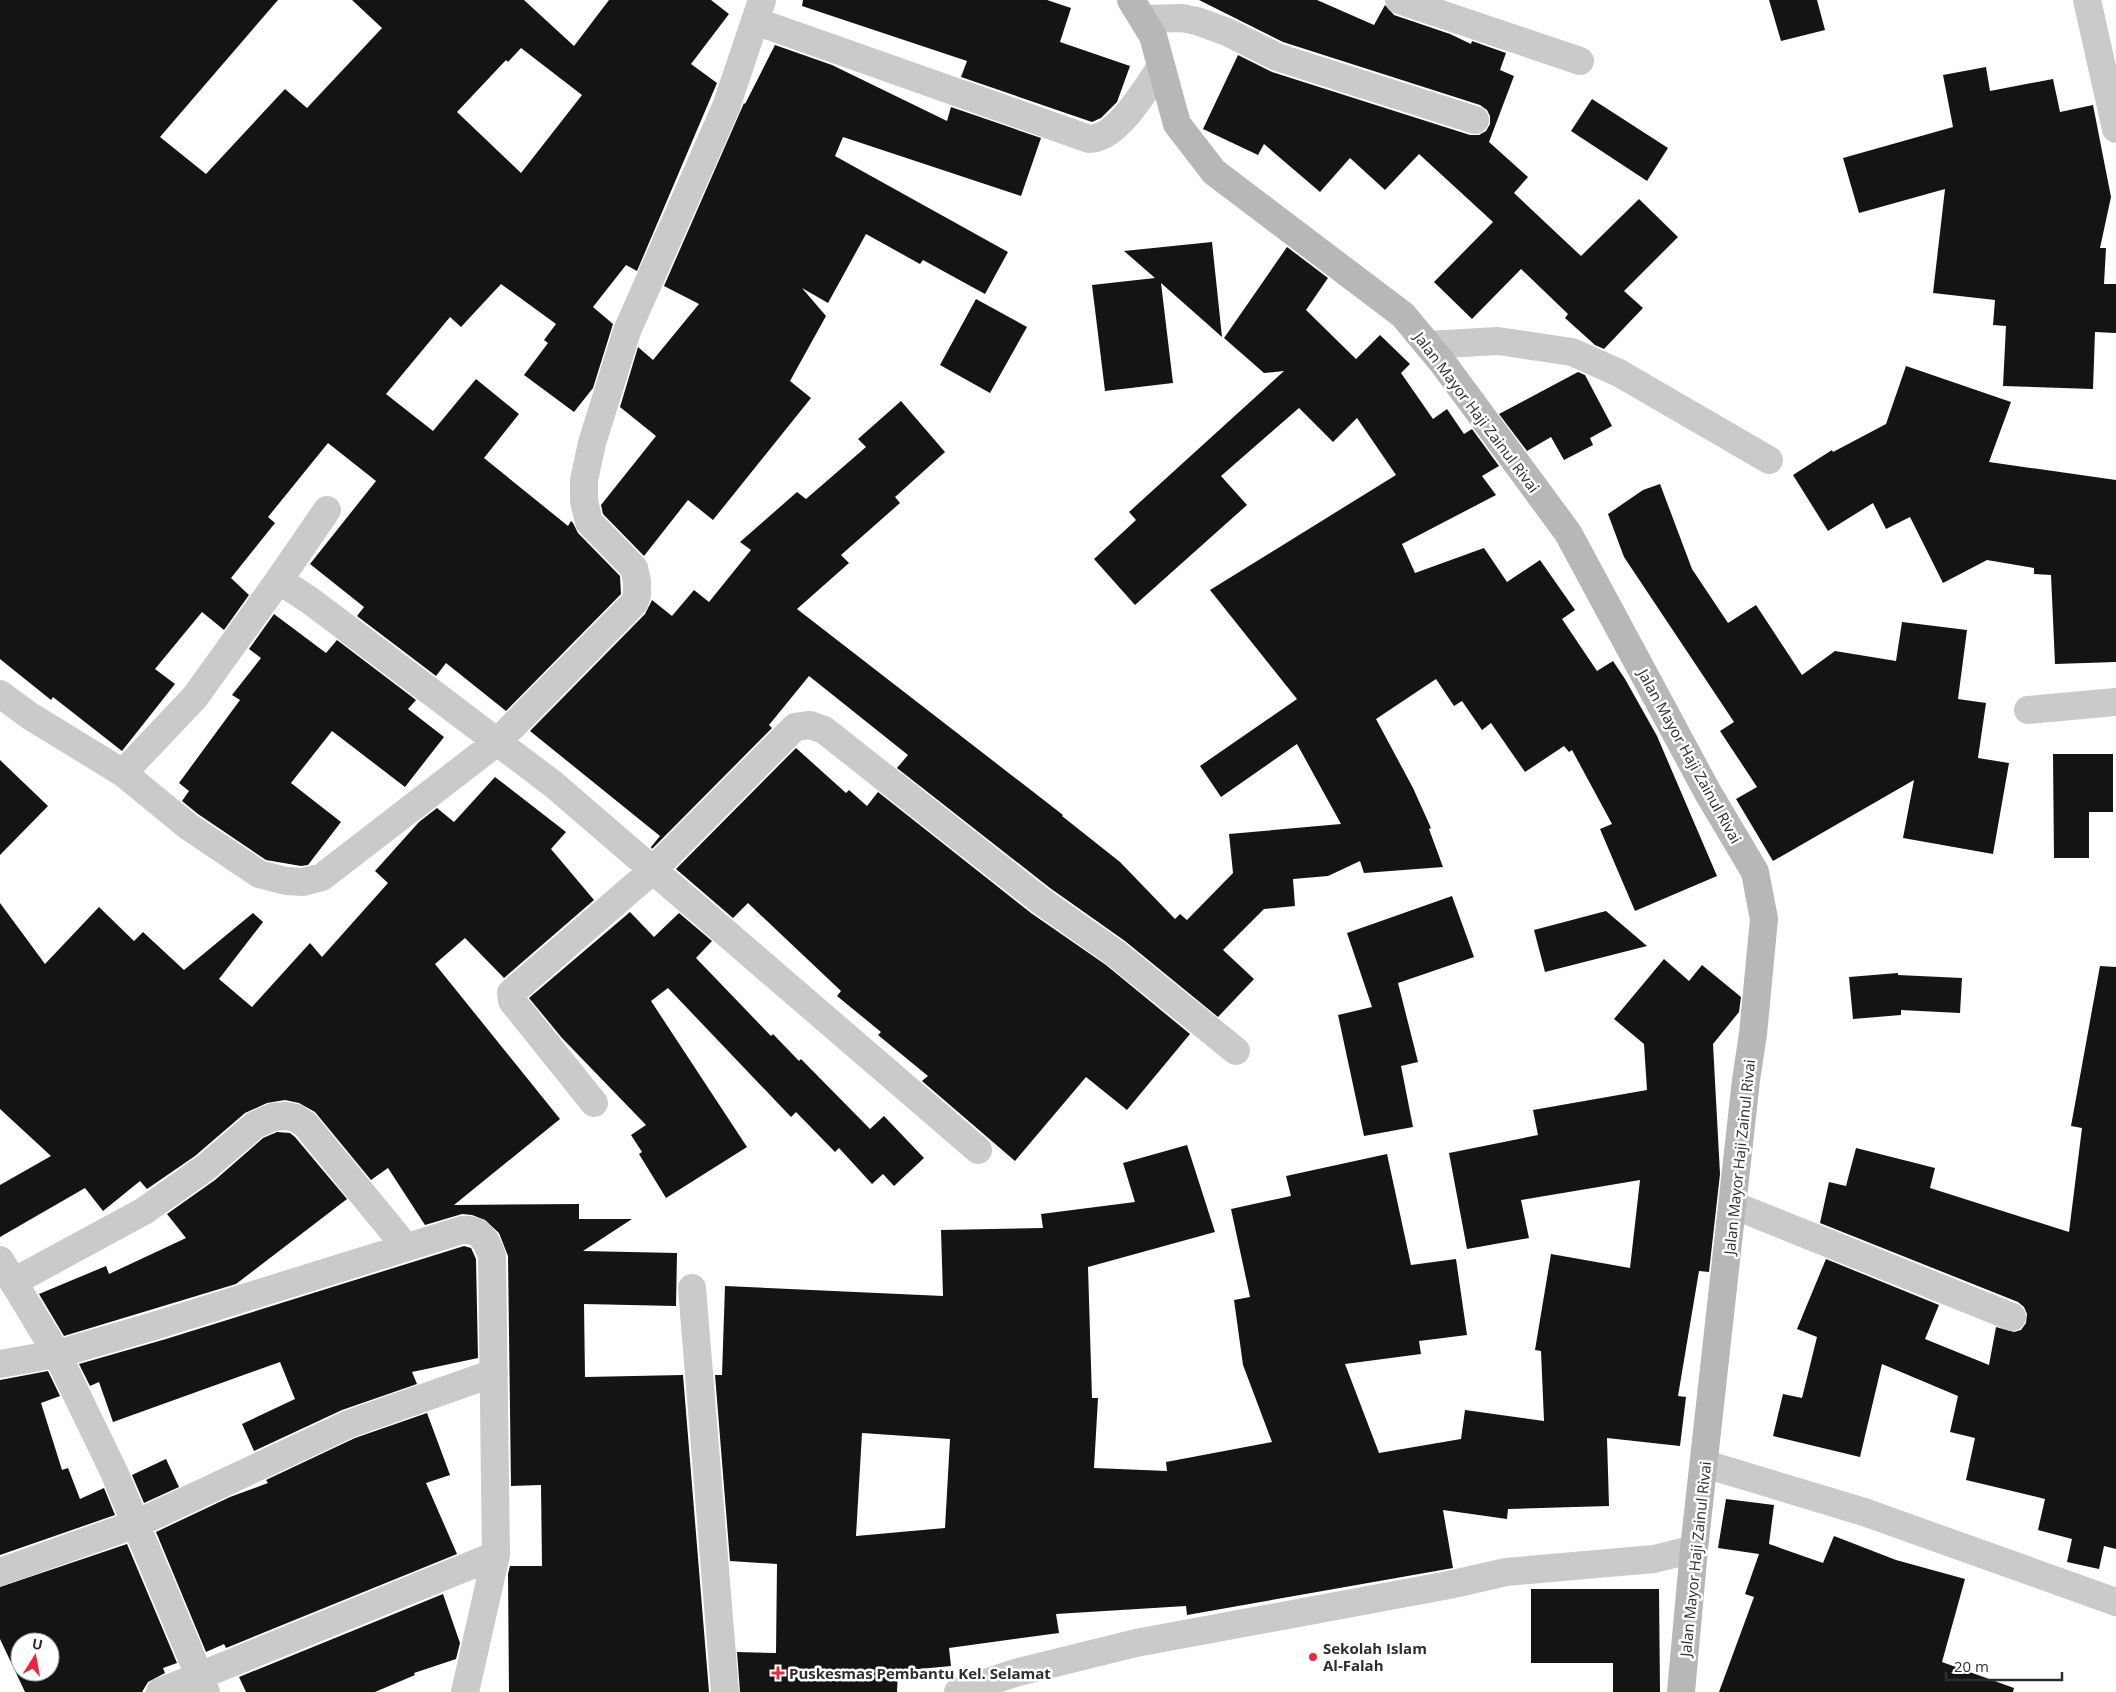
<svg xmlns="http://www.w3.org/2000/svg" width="2116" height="1692" font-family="'Open Sans',sans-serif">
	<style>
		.building { fill: #141414; fill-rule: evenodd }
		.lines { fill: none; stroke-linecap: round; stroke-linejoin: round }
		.street { stroke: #cacaca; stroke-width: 28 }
		.secondary { stroke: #b7b7b7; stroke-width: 28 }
		.poi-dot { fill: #ec273d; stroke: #fff; stroke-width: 2 }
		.labels { text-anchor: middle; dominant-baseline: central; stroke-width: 5; stroke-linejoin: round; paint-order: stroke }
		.street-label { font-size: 15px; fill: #2d2d2d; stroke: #fff }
		.poi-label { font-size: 15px; font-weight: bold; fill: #2d2d2d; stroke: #fff; text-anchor: start }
	</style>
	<rect width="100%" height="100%" fill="#fff"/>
	<path class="building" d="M0,0H278L160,137L206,174L285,89L307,108L382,28L352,0H524L574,46L609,0H711L729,14L691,64L717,83L637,271L626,265L593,307L613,324L593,388L574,412L524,375L548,343L544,340L556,324L501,284L461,327L450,317L386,394L433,431L476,379L519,414L484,458L568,526L571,521L573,523L578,533L620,576L621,594L506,711L446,663L436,676L357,616L364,607L310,564L376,481L328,443L268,517L275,523L231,578L249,595L224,630L202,612L155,669L175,684L122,751L53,697L51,700L0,659ZM521,48L582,95L521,173L457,112L506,60L508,62Z
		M803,0H1047L1071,8L1060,42L1130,66L1117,102L1101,118L1092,122L961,77L967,61L802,6Z
		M1199,0H1317L1374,25L1385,5L1394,15L1450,34L1471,44L1472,41L1506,53L1500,70L1514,76L1489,142L1528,177L1514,193L1581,256L1639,199L1678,237L1624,291L1643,308L1604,349L1595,345L1565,318L1568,314L1521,269L1472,319L1434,282L1493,222L1419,154L1385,190L1350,158L1320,192L1264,144L1258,155L1203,129L1238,55L1272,72L1470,135H1479L1486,131L1490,124V116L1487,110L1480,105L1283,42Z
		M1769,0H1817L1825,30L1781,41Z
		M775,45L832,65L947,121L951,107L1041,138L1021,196L843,137L835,156L1008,252L985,294L923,260L920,264L866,234L828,303L802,288L826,316L790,381L811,398L713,520L688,500L644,556L603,514L601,505L656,436L620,407L638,347L653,360L699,304L664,286L744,103L745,104Z
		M1986,67L1990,91L2053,79L2060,112L2093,105L2111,197L2100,248H2106L2104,284H2116V333L2095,332L2093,389L2003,386L2006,326L1993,325L1995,300L1933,293L1945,189L1859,213L1843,158L1953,127L1943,75Z
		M1592,99L1668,148L1647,181L1571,131Z
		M1212,242L1222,337L1161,283L1173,383L1105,391L1092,285L1155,278L1124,251Z
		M1287,247L1328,278L1306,310L1356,359L1380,335L1410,364L1401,373L1433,419L1447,409L1464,434L1472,429L1499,466L1482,476L1496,495L1402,544L1415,573L1484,548L1507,582L1540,560L1575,610L1562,619L1597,671L1613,661L1625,679L1657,736L1717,876L1635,911L1600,829L1612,824L1572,750L1569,752L1564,746L1525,772L1491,723L1482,730L1462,701L1454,706L1436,679L1376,719L1413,788L1431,828L1429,829L1443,867L1364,873L1360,861L1328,876L1293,879L1295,906L1264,909L1223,950L1254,979L1218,1017L1125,941L1050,888L897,768L908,755L809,676L769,725L772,728L652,849L651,847L660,836L530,731L645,614L652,600L672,616L694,590L709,602L751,550L740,542L797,492L806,499L866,447L858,439L901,401L945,452L895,497L900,503L841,555L849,563L797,609L1063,815L1062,816L1120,862L1175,919L1180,914L1187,920L1233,873L1229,834L1341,824L1297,744L1221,797L1200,766L1297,699L1210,590L1396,475L1357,418L1333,442L1299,408L1221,476L1247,505L1135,605L1094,559L1136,520L1129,512L1284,371L1264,373L1224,338Z
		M976,299L1027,327L990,393L940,365Z
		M1906,366L2011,402L1989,462L2116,480V662L2055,664L2051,575L2034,574V568L1987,560L1943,583L1910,517L1886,529L1873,503L1828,531L1793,475L1832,450L1833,452L1886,424Z
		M1578,372L1585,375L1612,426L1590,438L1593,445L1564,460L1551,437L1527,451L1499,414Z
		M1660,484L1692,569L1728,623L1756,605L1802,675L1835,651L1896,661L1902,622L1967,630L1958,699L1986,703L1978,758L2009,763L1993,854L1903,838L1914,780L1773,861L1736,799L1757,787L1720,731L1734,722L1624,557L1608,514L1643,490Z
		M274,614L326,653L337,640L416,700L408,709L444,737L405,787L332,731L291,783L341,822L308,865L301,866L266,860L198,814L182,801L189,791L179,783L240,700L232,695L261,658L249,649Z
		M796,748L846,793L849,790L867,806L878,792L1031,913L1106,965L1190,1034L1127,1110L1086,1077L1015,1161L922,1081L928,1076L878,1035L881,1032L837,996L841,991L748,903L733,918L676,869Z
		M2053,754H2113V812H2089V858H2054Z
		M0,760L48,806L0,855Z
		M495,777L566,832L551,849L594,900L504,978L465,938L435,964L560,1119L454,1205L579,1204V1219H632L583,1251L677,1253L676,1306L584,1304L585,1377L683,1375L709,1692H509L508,1574L510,1566H542L541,1485L511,1486L508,1256L499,1233L485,1220L472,1215L462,1214L425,1225L388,1168L371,1180L315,1112L299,1103L285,1100L267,1103L245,1113L195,1156L147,1189L140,1181L103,1211L85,1188L0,1237V1185L51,1156L0,1109V903L45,964L99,907L134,941L143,932L184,970L253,913L263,922L219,979L252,1007L310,943L322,957L388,883L375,871L419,822L437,808L454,822Z
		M1452,896L1474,957L1398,983L1418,1062L1401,1066L1413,1127L1364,1136L1338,1015L1372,1007L1347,933Z
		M1606,911L1647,946L1545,972L1534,930Z
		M630,912L654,937L679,913L712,941L696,958L771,1036L773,1034L799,1061L801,1059L870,1129L884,1116L924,1158L894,1186L883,1174L872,1184L839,1148L835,1152L796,1112L791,1117L668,988L651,1001L747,1147L666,1198L639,1154L642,1152L631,1135L646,1125L562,1038L529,998Z
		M1664,959L1689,981L1702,965L1741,997L1739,1012L1713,1044L1720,1174L1709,1272L1699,1271L1678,1396L1686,1397L1680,1446L1607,1438L1609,1506L1508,1509L1507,1519L1443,1510L1453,1568L1187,1615L1186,1606L1056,1614L1059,1633L949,1648L951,1666L898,1671L897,1692H740L737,1652L776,1653L777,1564L730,1561L715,1375H722L725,1286L943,1296L941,1230L1043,1228L1041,1214L1135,1202L1123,1163L1187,1145L1215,1232L1088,1267L1092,1398H1098L1094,1468L1167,1471L1166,1462L1272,1442L1243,1365L1234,1300L1250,1297L1231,1209L1291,1196L1286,1176L1387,1154L1411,1265L1456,1259L1467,1335L1419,1341L1421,1354L1345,1364L1379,1453L1461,1439L1465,1410L1544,1421L1541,1351L1535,1350L1551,1254L1630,1268L1640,1180L1521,1200L1529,1238L1467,1249L1449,1153L1538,1135L1533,1110L1647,1090L1644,1044L1614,1019ZM862,1433L950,1439L945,1528L856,1536Z
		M2100,966L2116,967V1549L2104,1546L2099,1569L2067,1562L2072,1539L2038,1530L2045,1499L1966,1480L1975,1438L1950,1432L1958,1396L1882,1364L1860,1457L1773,1436L1783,1394L1802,1398L1817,1337L1797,1329L1826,1259L1939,1305L1925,1339L1989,1365L1996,1327L2014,1332L2021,1330L2026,1323L2027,1314L2024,1307L2018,1302L1820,1223L1829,1182L1846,1186L1856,1148L1935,1168L1930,1188L2069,1232L2082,1128L2071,1126Z
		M1898,973V975L1962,978L1960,1013L1901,1010V1015L1853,1019L1849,977Z
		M277,1132L290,1133L295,1137L347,1199L236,1284L64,1336L39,1294L106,1266L109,1274L186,1238L167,1214L215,1180L263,1138Z
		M464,1246L471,1248L476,1259L478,1358L412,1372L417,1384L342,1410L254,1451L242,1424L295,1399L280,1362L113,1422L99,1382L90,1386L79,1364L166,1339Z
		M48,1371L60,1396L41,1403L62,1470L68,1468L80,1499L104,1488L115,1515L0,1555V1380Z
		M427,1413L450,1475L426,1483L457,1554L226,1648L224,1644L206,1652L156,1532L230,1497L268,1483L266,1480L355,1438Z
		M166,1459L179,1487L144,1503L132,1475Z
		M1726,1499L1774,1505L1769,1544L1823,1563L1834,1536L1896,1560L1965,1579L1942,1662L2014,1688L2013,1692H1719L1754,1597L1745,1594L1759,1554L1718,1548Z
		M127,1544L177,1663L163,1668L165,1673L148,1682L142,1692H25L0,1639V1587ZM20,1642H50V1672H20Z
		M1531,1589H1659L1660,1692H1613V1663H1531Z
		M443,1594L460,1643L456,1659L414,1673L415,1675L375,1692H246L239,1677Z"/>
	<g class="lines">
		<path class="street" d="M1399,0L1580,61
			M2087,0L2116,129
			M1143,19L1182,18L1197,21L1227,32L1277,57L1475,120
			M755,21L1089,139C1118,139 1145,89 1161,67
			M1428,345L1498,341L1572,352L1619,373L1769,460
			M279,580L327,510
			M0,694L30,716L123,773L195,697L279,580L312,602L553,784L978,1150
			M2028,710L2116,702
			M123,773L189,827L259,874L286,881L303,882L322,877L497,742L634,603L637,595V581L634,568L589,522L584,501V480L592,443L627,331L726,107L762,0
			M594,1103L512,1001L511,993L653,870L795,727L810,725L824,730L1041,901L1115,953L1236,1051
			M1733,1205L2012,1317
			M0,1260L57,1354L114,1472L206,1692
			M13,1282L144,1211L205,1168L255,1125L273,1117L286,1116L296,1118L306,1125L406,1247
			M692,1288L725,1692
			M0,1364L57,1354L154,1326L462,1230C480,1228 487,1241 492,1256L496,1555L465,1692
			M1705,1464L1864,1512L2116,1602
			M0,1572L136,1524L349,1424L494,1373
			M160,1692L496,1555
			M958,1692L1015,1673L1136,1643L1449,1585L1506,1572L1654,1559L1694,1549"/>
		<path class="secondary" d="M1131,0L1153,36L1177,124L1214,172L1403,315L1442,362L1568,533L1707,791L1755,872L1764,919L1753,1034L1746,1080L1694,1549L1681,1692"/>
	</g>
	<g class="poi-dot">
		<circle cx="1313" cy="1657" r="5"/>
		<path d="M775.5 1665.5h5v5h5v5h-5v5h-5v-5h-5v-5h5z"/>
	</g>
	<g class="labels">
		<g class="street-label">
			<text transform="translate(1477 412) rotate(53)">Jalan Mayor Haji Zainul Rivai</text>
			<text transform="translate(1690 756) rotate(61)">Jalan Mayor Haji Zainul Rivai</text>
			<text transform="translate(1739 1157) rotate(-84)">Jalan Mayor Haji Zainul Rivai</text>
			<text transform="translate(1695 1559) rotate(-84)">Jalan Mayor Haji Zainul Rivai</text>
		</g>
		<g class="poi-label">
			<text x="1323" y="1648">Sekolah Islam<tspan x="1323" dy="17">Al-Falah</tspan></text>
			<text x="789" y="1673">Puskesmas Pembantu Kel. Selamat</text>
		</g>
	</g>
	<g transform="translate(35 1657) rotate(11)"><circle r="24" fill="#ffffff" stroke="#ababab"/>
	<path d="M0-4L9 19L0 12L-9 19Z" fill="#ec273d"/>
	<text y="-8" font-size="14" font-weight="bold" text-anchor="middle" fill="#2d2d2d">U</text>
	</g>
	<path d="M1946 1672v8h116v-8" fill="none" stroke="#2d2d2d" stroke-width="2.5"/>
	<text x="1954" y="1672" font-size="15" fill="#2d2d2d" stroke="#ffffff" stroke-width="4" paint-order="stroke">20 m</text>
</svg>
